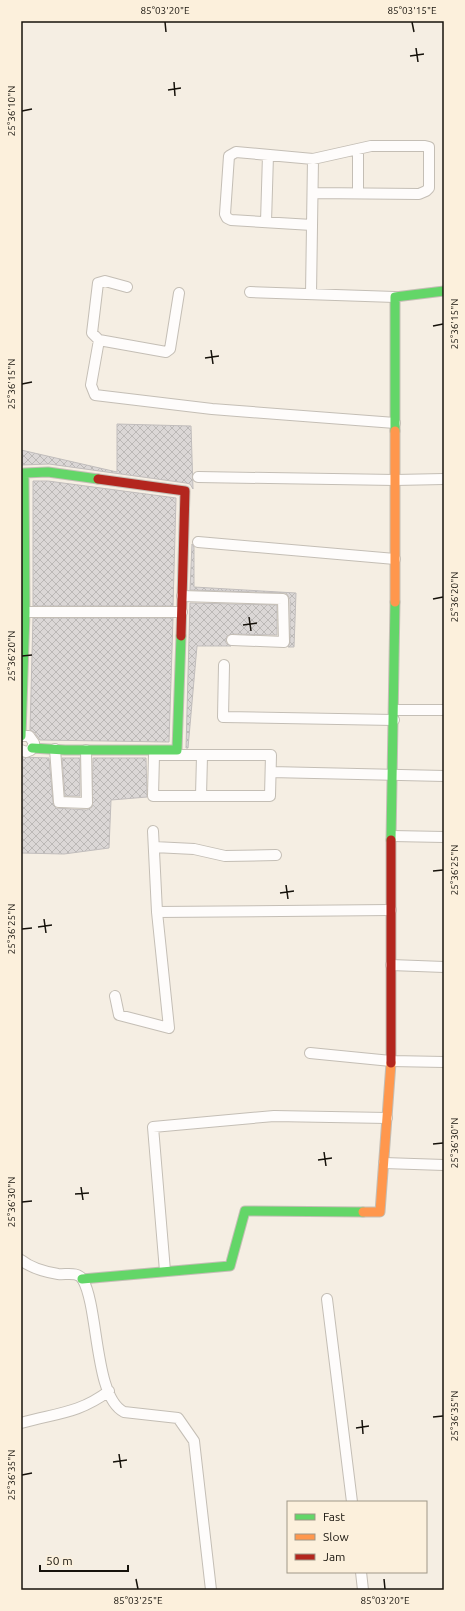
<svg xmlns="http://www.w3.org/2000/svg" width="465" height="1611" font-family="Ubuntu,sans-serif">
	<style>
		.building { fill: url(#building-cross-hatch); stroke: #c1bdbc }
		.lines { fill: none; stroke-linecap: round; stroke-linejoin: round }
		.street-casing { stroke: #c4beb5; stroke-width: 12 }
		.fast-casing { stroke: #c4beb5; stroke-width: 11 }
		.slow-casing { stroke: #c4beb5; stroke-width: 11 }
		.jam-casing { stroke: #c4beb5; stroke-width: 11 }
		.street { stroke: #fefcfb; stroke-width: 10 }
		.fast { stroke: #63d668; stroke-width: 9 }
		.slow { stroke: #ff974d; stroke-width: 9 }
		.jam { stroke: #b3261e; stroke-width: 9 }
		.ticks { fill: none; stroke: #16120b; stroke-width: 1.5 }
		.neatline { fill: none; stroke: #16120b; stroke-width: 1.5 }
		.ticks-label { font-size: 10px; text-anchor: middle; fill: #16120b }
	</style>
	<defs>
		<pattern id="building-cross-hatch" width="8" height="8" patternUnits="userSpaceOnUse"><rect width="8" height="8" fill="#dbd7d6"/><path d="M0 0l8 8M0 8l8-8" fill="none" stroke="#bbb8b6"/></pattern>
	</defs>
	<rect width="100%" height="100%" fill="#f5eee3"/>
	<path class="building" d="M117,424L191,426L193,489L190,484L186,483L49,464L21,465V450L117,472Z
		M33,481H48L176,498L173,606H33Z
		M192,544L194,547V587L296,593L294,647H288L290,642V599L286,593L190,590Z
		M190,603L277,605V635L232,634L227,636L226,639V643L231,646H197L188,748H186Z
		M33,618H173L169,742L40,740L34,732L30,730Z
		M21,757L49,758L53,802L56,808L87,810L92,807L93,758H146L147,797L111,800L109,848L64,854L21,853Z
		M62,758H80V796H65Z"/>
	<g class="lines">
		<defs>
			<path id="street" d="M358,193V149
				M266,222L268,155
				M312,225L231,220L227,218L225,214L229,156L236,152L313,159L371,146H425L429,147V188L426,191L419,194L313,193
				M127,287L105,281L98,283L92,333L99,340L91,385L95,395L212,409L395,423
				M250,292L395,297
				M311,294L313,159
				M99,340L166,352L170,349L179,293
				M198,477L395,480L444,479
				M198,542L395,559
				M182,596L283,599L284,642L232,640
				M25,612H182
				M224,665L223,717L394,720
				M394,710H444
				M21,736H29L34,743L31,750L26,752L21,750
				M55,749L59,802L87,803L86,750
				M154,755H271L270,796H153Z
				M271,772L444,776
				M201,796L202,756
				M392,836L444,837
				M154,847L194,849L225,856L276,855
				M157,912L391,910
				M391,965L444,967
				M115,996L119,1015L169,1028L157,912L153,831
				M310,1053L391,1061L444,1062
				M384,1163L444,1165
				M21,1260C31,1268 45,1272 58,1274C66,1275 78,1271 83,1280C99,1309 94,1397 124,1412L178,1418L194,1441L211,1590
				M165,1271L153,1127L274,1116L387,1118
				M327,1299L352,1502
				M21,1423C56,1413 78,1414 109,1391
				M361,1572L363,1590"/>
			<path id="fast" d="M395,431V297L444,291
				M21,736L25,612L24,473L48,472L98,479
				M32,748L65,750H177L181,636
				M391,840L395,602
				M82,1279L230,1266L245,1211L363,1212"/>
			<path id="slow" d="M395,431V602
				M363,1212H380L391,1063"/>
			<path id="jam" d="M98,479L185,491L181,636
				M391,1063V840"/>
		</defs>
		<use href="#street" class="street-casing"/>
		<use href="#fast" class="fast-casing"/>
		<use href="#slow" class="slow-casing"/>
		<use href="#jam" class="jam-casing"/>
		<use href="#street" class="street"/>
		<use href="#fast" class="fast"/>
		<use href="#slow" class="slow"/>
		<use href="#jam" class="jam"/>
	</g>
	<path class="ticks" d="M165,22L166,32M412,22L414,32M416,48L418,62M410,56L424,54M174,82L175,96M168,90L181,88M22,111L32,109M433,326L443,324M211,350L213,364M205,358L219,356M22,384L32,382M433,599L443,597M249,617L251,631M243,625L257,623M22,656L32,655M433,871L443,870M286,885L288,899M280,893L294,891M44,919L46,933M38,927L52,925M22,929L32,928M433,1144L443,1143M324,1152L326,1166M318,1160L332,1158M81,1187L83,1200M75,1194L89,1193M22,1202L32,1201M433,1417L443,1416M362,1420L363,1434M356,1428L369,1426M119,1454L121,1468M113,1462L127,1460M22,1475L32,1473M136,1579L138,1589M384,1579L385,1589"/>
	<rect width="465" height="1611" fill="none" stroke="#fcf0dc" stroke-width="44"/>
	<rect x="287" y="1501" width="140" height="72" fill="#fcf0dc" stroke="#a09788"/>
	<rect x="295" y="1514" width="20" height="6" fill="#63d668" stroke="#a09788"/>
	<text x="323" y="1521" font-size="12" fill="#16120b">Fast</text>
	<rect x="295" y="1534" width="20" height="6" fill="#ff974d" stroke="#a09788"/>
	<text x="323" y="1541" font-size="12" fill="#16120b">Slow</text>
	<rect x="295" y="1554" width="20" height="6" fill="#b3261e" stroke="#a09788"/>
	<text x="323" y="1561" font-size="12" fill="#16120b">Jam</text>
	<path d="M40 1565v6h88v-6" fill="none" stroke="#16120b" stroke-width="2"/>
	<text x="46" y="1565" font-size="12" fill="#16120b" stroke="#fcf0dc" stroke-width="3" paint-order="stroke">50 m</text>
	<rect x="22" y="22" width="421" height="1567" class="neatline"/>
	<g class="ticks-label">
		<text x="165" y="14">85°03'20"E</text>
		<text x="412" y="14">85°03'15"E</text>
		<text transform="translate(11 111) rotate(-90)" y="4">25°36'10"N</text>
		<text transform="translate(454 324) rotate(-90)" y="4">25°36'15"N</text>
		<text transform="translate(11 384) rotate(-90)" y="4">25°36'15"N</text>
		<text transform="translate(454 597) rotate(-90)" y="4">25°36'20"N</text>
		<text transform="translate(11 656) rotate(-90)" y="4">25°36'20"N</text>
		<text transform="translate(454 870) rotate(-90)" y="4">25°36'25"N</text>
		<text transform="translate(11 929) rotate(-90)" y="4">25°36'25"N</text>
		<text transform="translate(454 1143) rotate(-90)" y="4">25°36'30"N</text>
		<text transform="translate(11 1202) rotate(-90)" y="4">25°36'30"N</text>
		<text transform="translate(454 1416) rotate(-90)" y="4">25°36'35"N</text>
		<text transform="translate(11 1475) rotate(-90)" y="4">25°36'35"N</text>
		<text x="138" y="1604">85°03'25"E</text>
		<text x="385" y="1604">85°03'20"E</text>
	</g>
</svg>
